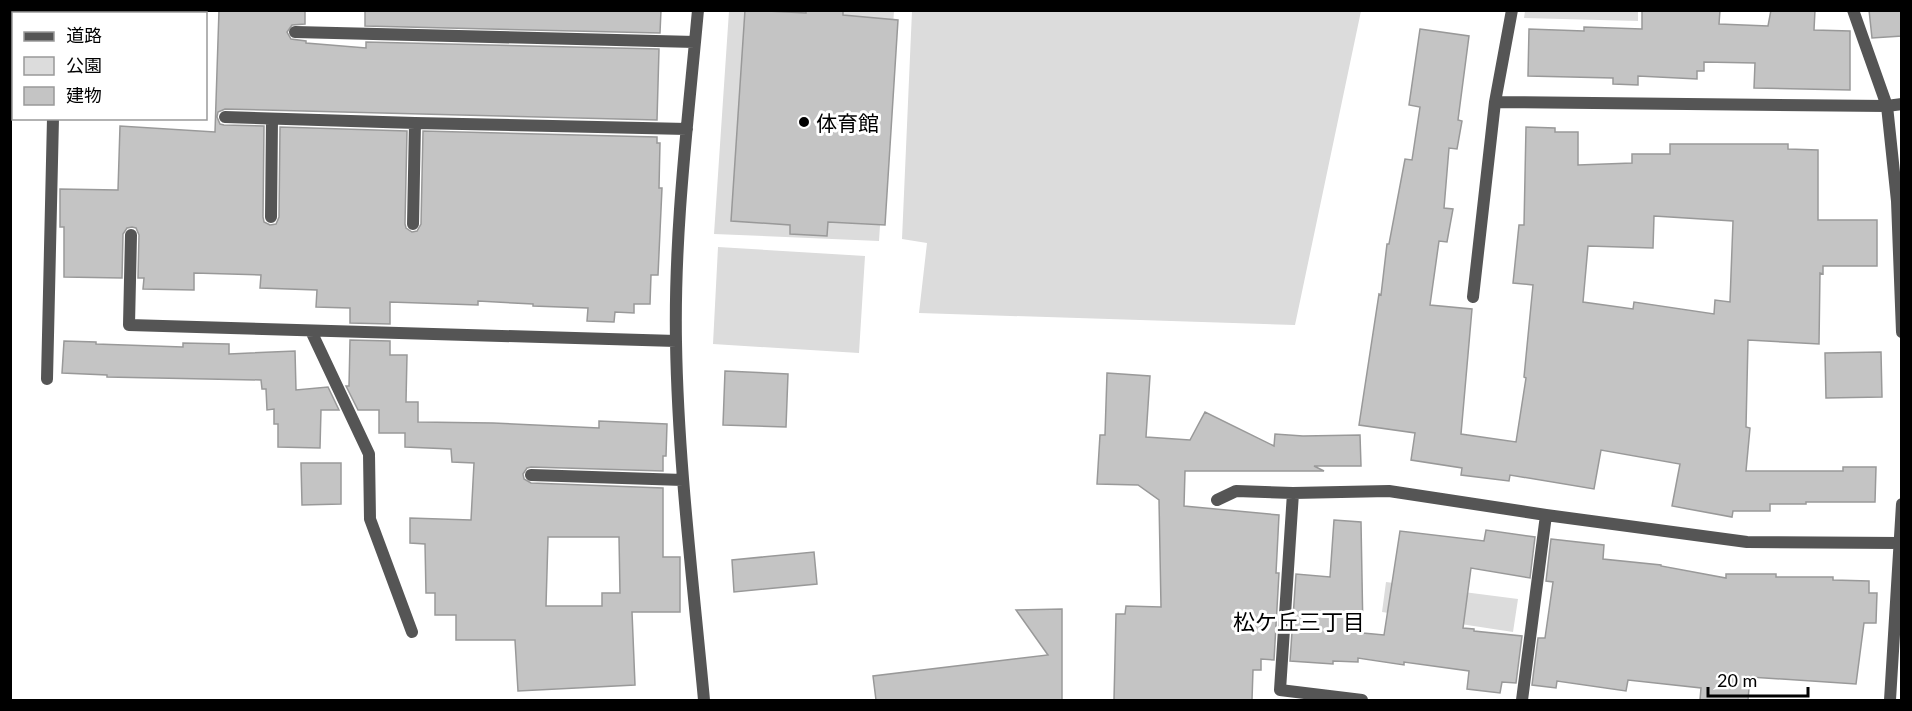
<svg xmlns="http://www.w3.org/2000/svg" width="1912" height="711" font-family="Lato,'Noto Sans JP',sans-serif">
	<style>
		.green { fill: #dcdcdc }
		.building { fill: #c4c4c4; stroke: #999; stroke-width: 1.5; fill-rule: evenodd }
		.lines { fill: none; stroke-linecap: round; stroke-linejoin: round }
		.street { stroke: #555; stroke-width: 12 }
		.poi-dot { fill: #000; stroke: #fff; stroke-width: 2 }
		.labels { text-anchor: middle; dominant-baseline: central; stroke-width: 6; stroke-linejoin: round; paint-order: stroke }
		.poi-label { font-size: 21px; fill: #000; stroke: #fff; text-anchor: start }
		.neighbourhood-label { font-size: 22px; fill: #000; stroke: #fff }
	</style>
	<rect width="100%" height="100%" fill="#fff"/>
	<path class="green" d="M729,11H894L879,241L714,234Z
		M912,11H1361L1295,325L919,313L927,243L902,239Z
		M1525,11H1638V21L1524,18Z
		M718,247L865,256L859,353L713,344Z
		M1386,582L1518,599L1513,632L1382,612Z"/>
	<path class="building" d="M219,10H305V24L292,25L287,32L291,39L306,41V43L366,48V42L659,49L657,120L225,109L218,112L217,117L220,124L224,125L264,126L263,217L264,222L270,225L276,224L279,217L280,127L407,131L405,224L406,228L412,232L417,231L421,224L423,131L657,137V143H660L659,188H662L658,275H651L650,304H634V313L615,312L614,322L587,321L588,308L533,306V304L478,301V305L390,302V324L350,323V308L316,307L317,290L260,288L261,275L194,273V290L143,289L144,278H138L139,235L136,228L132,227L127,228L123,234L122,278L64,277V227H60V189L118,190L120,126L215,132Z
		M365,10H661L660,33L365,26Z
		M745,10L806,13V10H843V15L898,20L885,225L828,222L827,236L790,234V225L731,221Z
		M1642,10H1720L1719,24L1768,26L1771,10H1815L1814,30L1850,31V90L1754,88L1755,63L1704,62V71H1697V79L1638,76V85L1613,84V78L1528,76L1529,29L1584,31V27L1642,29Z
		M1869,10H1902V36L1872,38Z
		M1420,29L1469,36L1458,120L1462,121L1457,149L1449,148L1444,208L1453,209L1447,242L1439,241L1430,305L1472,309L1461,434L1516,442L1526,378L1524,377L1533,285L1513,283L1519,225H1524L1526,127L1555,128V132H1578V165L1632,163V154H1670V144H1788V149L1818,150V220H1877V266H1823V274L1820,273L1819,344L1748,340L1746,427L1750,428L1746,471H1843V467H1876L1875,502H1806V504H1770V511H1733L1732,517L1672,506L1680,464L1601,450L1594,489L1510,475L1509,481L1461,475L1462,468L1411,460L1415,433L1359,425L1379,294L1381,295L1387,244H1389L1405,159L1412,160L1420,107L1409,105ZM1654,216L1733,221L1730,302L1715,300L1714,314L1634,302L1633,309L1583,302L1588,246L1653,248Z
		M350,340L390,341V355H407L406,402H418V422L493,423L599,428V421L667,424L666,456H663V471L531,467L527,468L523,474L524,479L531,483L663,488V557H680V612H632L635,685L518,691L515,640H456V615H435V593H426L425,544L410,543V518L471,520L474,463L452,462L451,449L405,447V433H379V410H358L346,386H349ZM548,537H619L620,593H602V606H546Z
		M64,341L96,342V344L183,347V343L229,344V354L295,351L296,390L328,387L339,410H321L320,448L278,447V424H274V409L267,410L266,389H262L261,380L107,377V375L62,373Z
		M1881,352L1882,397L1826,398L1825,353Z
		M725,371L788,374L786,427L723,425Z
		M1107,373L1150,376L1146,437L1190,440L1205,412L1274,446L1275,434L1303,436L1360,435L1361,466H1314L1324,471H1185L1184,506L1279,515L1276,573H1279L1274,660L1261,659V670H1253L1252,700H1114L1116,614H1125L1126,606L1161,607L1159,500L1138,485L1097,484L1100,435H1105Z
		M301,463H341V504L302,505Z
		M1334,520L1361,522L1363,633L1384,635L1400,531L1484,541L1486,530L1535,537L1530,578L1471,568L1463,628L1474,629V631L1522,636L1516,683L1502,682L1500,693L1467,689L1469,671L1404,662V665L1358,658V662L1333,661V664L1290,661L1296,574L1330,577Z
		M1551,539L1604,545L1603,559L1661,565V566L1726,578V574H1776V577H1833V580L1869,581V593H1877L1876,623H1864L1856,684L1750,677L1748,700H1700L1701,688L1628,680L1626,691L1557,681L1556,688L1532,685L1538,638H1545L1553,582L1546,581Z
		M814,552L817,584L734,592L732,560Z
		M1062,609V700H876L873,676L1048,655L1016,610Z"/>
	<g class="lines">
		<path class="street" d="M698,10C688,121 674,231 676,342C678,462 693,581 704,700
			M1853,10L1887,106L1897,201L1902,332
			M55,14L56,10
			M295,32L695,42
			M1495,102L1887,106L1902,104
			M225,117L415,123L687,129
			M271,217L272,119
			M413,224L415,123
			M131,235L129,325L676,341
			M1473,297L1495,102L1512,10
			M311,331L369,454L370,519L412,632
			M47,379L53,118
			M531,475L683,480
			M1293,493L1280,690L1362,700
			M1217,500L1236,491L1293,493L1389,491L1546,515L1747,542L1900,543
			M1522,700L1546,515
			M1890,700L1902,504"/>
	</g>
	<circle class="poi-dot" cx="804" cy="122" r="6"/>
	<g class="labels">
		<g class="poi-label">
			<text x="816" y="122">体育館</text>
		</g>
		<g class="neighbourhood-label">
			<text x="1299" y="621">松ケ丘三丁目</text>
		</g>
	</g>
	<rect width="1912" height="711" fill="none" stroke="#000000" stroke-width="24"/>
	<rect x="12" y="12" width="195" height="108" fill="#ffffff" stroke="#999999" stroke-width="1.5"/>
	<rect x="24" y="32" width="30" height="9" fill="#555555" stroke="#999999" stroke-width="1.5"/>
	<text x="66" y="42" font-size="18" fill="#000000">道路</text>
	<rect x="24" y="57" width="30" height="18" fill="#dcdcdc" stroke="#999999" stroke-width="1.5"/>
	<text x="66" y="72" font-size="18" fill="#000000">公園</text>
	<rect x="24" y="87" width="30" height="18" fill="#c4c4c4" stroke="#999999" stroke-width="1.5"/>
	<text x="66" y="102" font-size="18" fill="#000000">建物</text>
	<path d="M1708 687v9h100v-9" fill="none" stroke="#000000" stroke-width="3"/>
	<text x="1717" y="687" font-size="18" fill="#000000" stroke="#ffffff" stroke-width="4.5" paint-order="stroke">20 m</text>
</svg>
